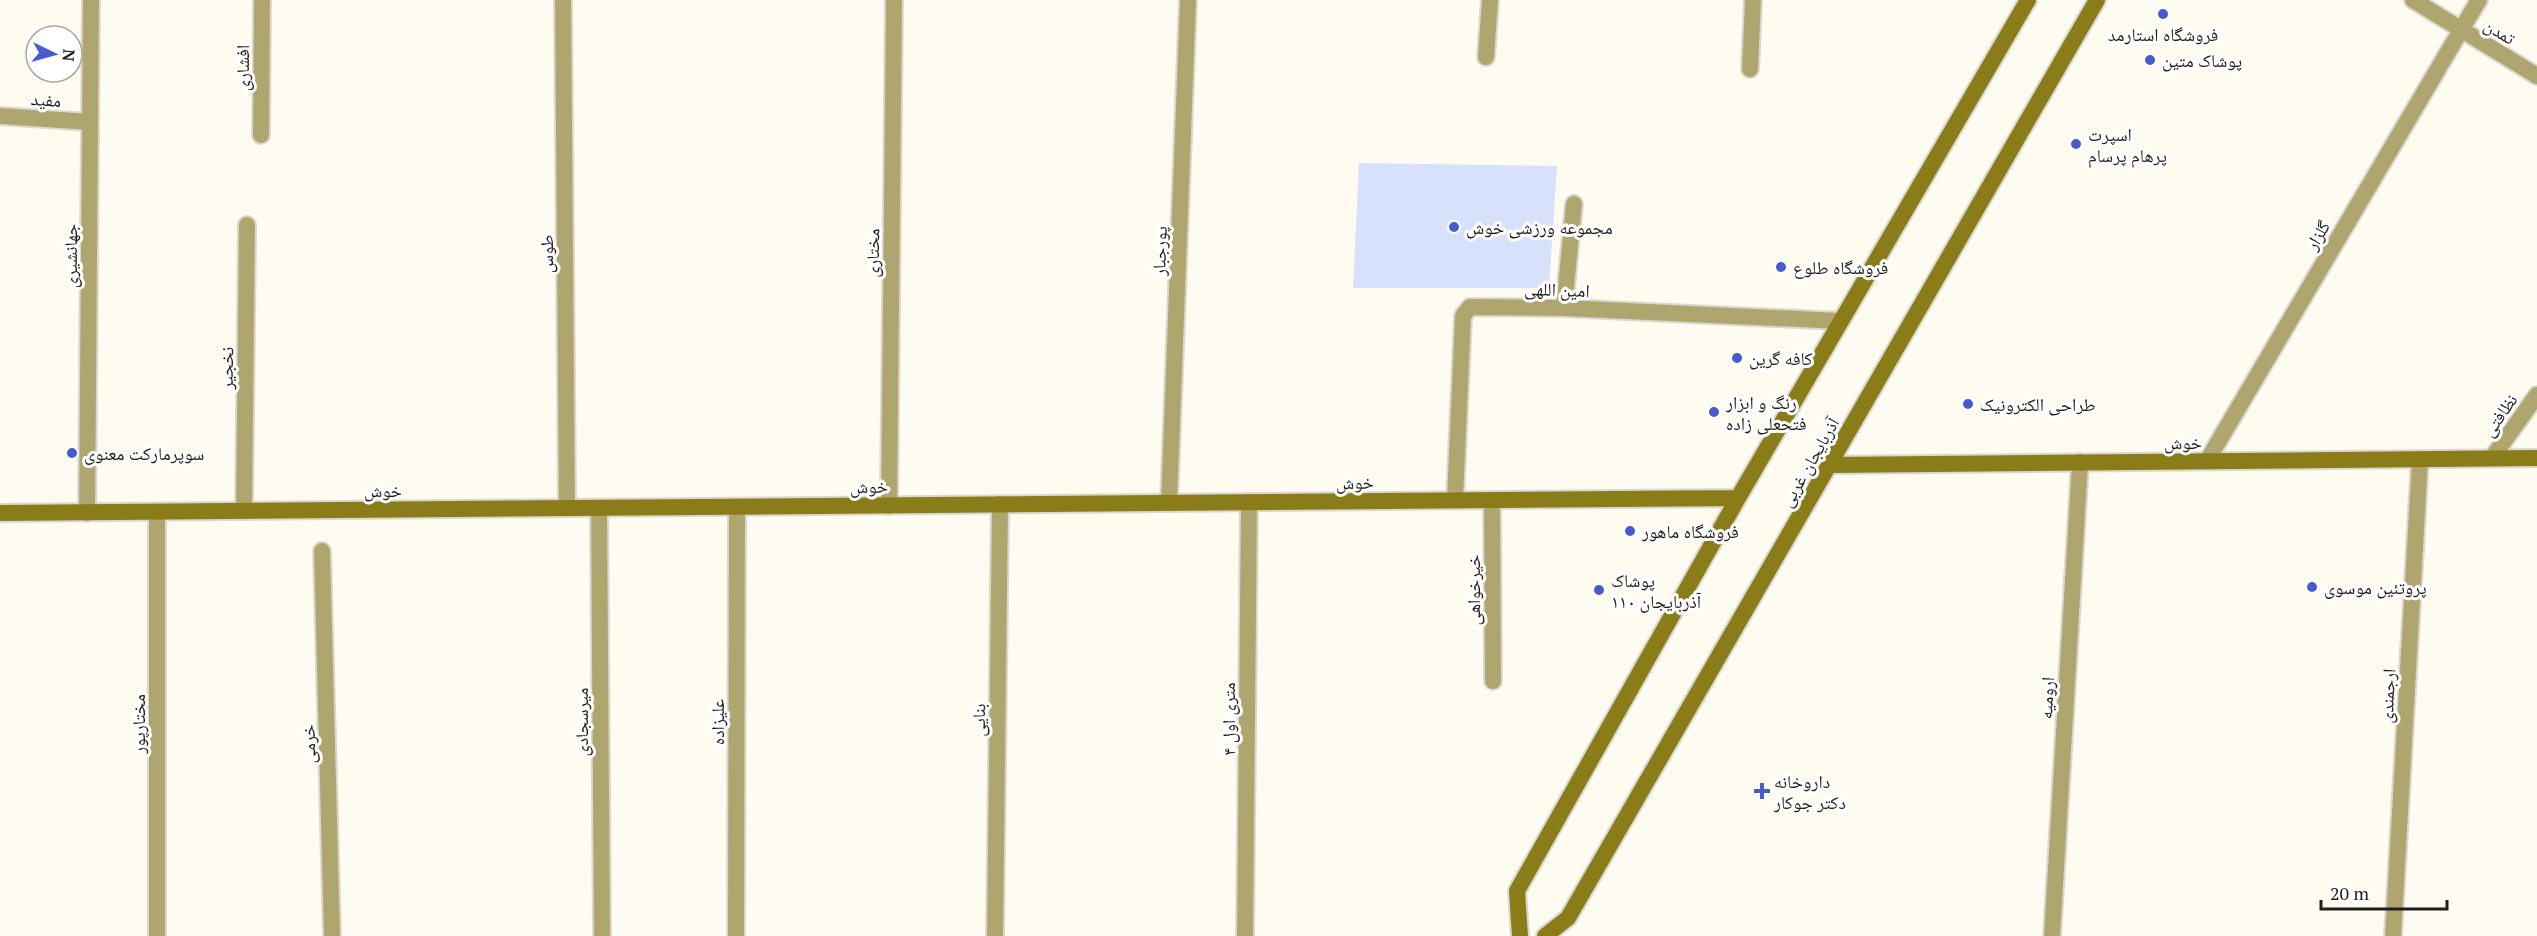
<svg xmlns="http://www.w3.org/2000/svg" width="2537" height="936" font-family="'PT Serif','Noto Naskh Arabic',serif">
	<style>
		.pitch { fill: #d8e1fb }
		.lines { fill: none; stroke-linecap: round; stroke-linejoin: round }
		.service-casing { stroke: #dad8cf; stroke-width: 20 }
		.minor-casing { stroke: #dad8cf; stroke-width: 20 }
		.tertiary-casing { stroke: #dad8cf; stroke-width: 20 }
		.secondary-casing { stroke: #dad8cf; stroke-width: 20 }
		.service { stroke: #afa66f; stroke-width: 16 }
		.minor { stroke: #afa66f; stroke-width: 16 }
		.tertiary { stroke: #afa66f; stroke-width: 16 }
		.secondary { stroke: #8b7c1a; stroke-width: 16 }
		.poi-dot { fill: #455bcf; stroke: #fff; stroke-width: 2 }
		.labels { text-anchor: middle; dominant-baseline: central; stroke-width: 6; stroke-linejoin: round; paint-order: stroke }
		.street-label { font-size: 18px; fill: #1f1e1b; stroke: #fff }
		.poi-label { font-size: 18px; fill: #1f1e1b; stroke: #fff; text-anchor: start }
	</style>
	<rect width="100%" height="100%" fill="#fefcf1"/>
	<path class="pitch" d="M1359,163L1557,166L1549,288H1353Z"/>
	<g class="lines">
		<defs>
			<path id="service" d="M2461,30L2479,0
				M1486,57L1490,0
				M1750,69L1753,0
				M0,116L90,122
				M1564,308L1574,204
				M2492,458L2537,395"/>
			<path id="minor" d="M2413,0L2537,76
				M261,135L262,0
				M2207,461L2461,30
				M1455,500L1463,316L1470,307L1564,308L1840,321
				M1492,500L1493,681
				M1169,503L1188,0
				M889,506L894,0
				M599,508L602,936
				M244,511L247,225
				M87,513L91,0
				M322,551L332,936
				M157,936V512
				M736,936L737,507
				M995,936L1000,504
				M1245,936L1249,502
				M2393,936L2420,459"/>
			<path id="tertiary" d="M563,0L567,508
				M2052,936L2080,462"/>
			<path id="secondary" d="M1830,465L2537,458
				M0,513L1738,498
				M1520,936L1517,891L1738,498L2028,0
				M1545,936L1568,918L2097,0"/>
		</defs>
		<use href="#service" class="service-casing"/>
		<use href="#minor" class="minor-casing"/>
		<use href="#tertiary" class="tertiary-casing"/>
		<use href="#secondary" class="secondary-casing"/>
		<use href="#service" class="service"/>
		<use href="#minor" class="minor"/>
		<use href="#tertiary" class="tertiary"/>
		<use href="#secondary" class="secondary"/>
	</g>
	<g class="poi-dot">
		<circle cx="2163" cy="14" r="6"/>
		<circle cx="2150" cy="60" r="6"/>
		<circle cx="2076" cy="144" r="6"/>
		<circle cx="1454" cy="227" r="6"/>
		<circle cx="1781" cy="267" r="6"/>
		<circle cx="1737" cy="358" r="6"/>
		<circle cx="1968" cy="404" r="6"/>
		<circle cx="1714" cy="412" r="6"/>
		<circle cx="72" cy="453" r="6"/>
		<circle cx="1630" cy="531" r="6"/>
		<circle cx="2312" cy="587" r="6"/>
		<circle cx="1599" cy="590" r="6"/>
		<path d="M1759 782h6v6h6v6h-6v6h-6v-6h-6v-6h6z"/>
	</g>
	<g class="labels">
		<g class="street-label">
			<text transform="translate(2500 31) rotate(31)">تمدن</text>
			<text transform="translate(242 68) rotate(-90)">افشاری</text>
			<text transform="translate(46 99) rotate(4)">مفید</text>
			<text transform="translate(2317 235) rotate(-59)">گلزار</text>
			<text transform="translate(1159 251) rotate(-88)">پورجبار</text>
			<text transform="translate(872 253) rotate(-89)">مختاری</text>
			<text transform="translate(546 254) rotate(-90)">طوس</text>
			<text transform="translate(70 256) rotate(-90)">جهانشیری</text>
			<text transform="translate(1557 289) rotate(2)">امین اللهی</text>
			<text transform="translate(226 368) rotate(-89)">نخجیر</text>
			<text transform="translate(2499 415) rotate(-55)">نظافتی</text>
			<text x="2183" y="442">خوش</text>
			<text transform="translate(1809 462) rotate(-60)">آذربایجان غربی</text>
			<text transform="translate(1355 482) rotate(-1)">خوش</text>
			<text transform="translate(869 486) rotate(-1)">خوش</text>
			<text x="383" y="490">خوش</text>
			<text transform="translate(1473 590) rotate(-90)">خیرخواهی</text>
			<text transform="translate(2387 696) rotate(-87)">ارجمندی</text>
			<text transform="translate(2046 698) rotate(-87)">ارومیه</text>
			<text transform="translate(1228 719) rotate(-90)">۴ متری اول</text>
			<text transform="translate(978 720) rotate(-89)">بنایی</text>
			<text transform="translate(581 722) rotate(-90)">میرسجادی</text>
			<text transform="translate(717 722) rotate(-90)">علیزاده</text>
			<text transform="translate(138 724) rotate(-90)">مختارپور</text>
			<text transform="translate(308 744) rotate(-91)">خرمی</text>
		</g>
		<g class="poi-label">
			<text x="2163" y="34" text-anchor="middle">فروشگاه استارمد</text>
			<text x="2162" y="60">پوشاک متین</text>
			<text x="2088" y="134">اسپرت<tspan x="2088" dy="21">پرهام پرسام</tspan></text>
			<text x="1466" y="227">مجموعه ورزشی خوش</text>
			<text x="1793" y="267">فروشگاه طلوع</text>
			<text x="1749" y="358">کافه گرین</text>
			<text x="1726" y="402">رنگ و ابزار<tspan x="1726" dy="21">فتحعلی زاده</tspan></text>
			<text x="1980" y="404">طراحی الکترونیک</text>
			<text x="84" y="453">سوپرمارکت معنوی</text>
			<text x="1642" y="531">فروشگاه ماهور</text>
			<text x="1611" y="580">پوشاک<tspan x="1611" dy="21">آذربایجان ۱۱۰</tspan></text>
			<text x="2324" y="587">پروتئین موسوی</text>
			<text x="1774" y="781">داروخانه<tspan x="1774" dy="21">دکتر جوکار</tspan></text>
		</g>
	</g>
	<g transform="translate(54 54) rotate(95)"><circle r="28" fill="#ffffff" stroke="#a5a5a4" stroke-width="1.5"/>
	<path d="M0-4.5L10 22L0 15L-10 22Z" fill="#455bcf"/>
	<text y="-9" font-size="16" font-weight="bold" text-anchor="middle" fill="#1f1e1b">N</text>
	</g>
	<path d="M2321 900v9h126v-9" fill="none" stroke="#1f1e1b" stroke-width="3"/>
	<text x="2330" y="900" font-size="18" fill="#1f1e1b" stroke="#ffffff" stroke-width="4.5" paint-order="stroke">20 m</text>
</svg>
